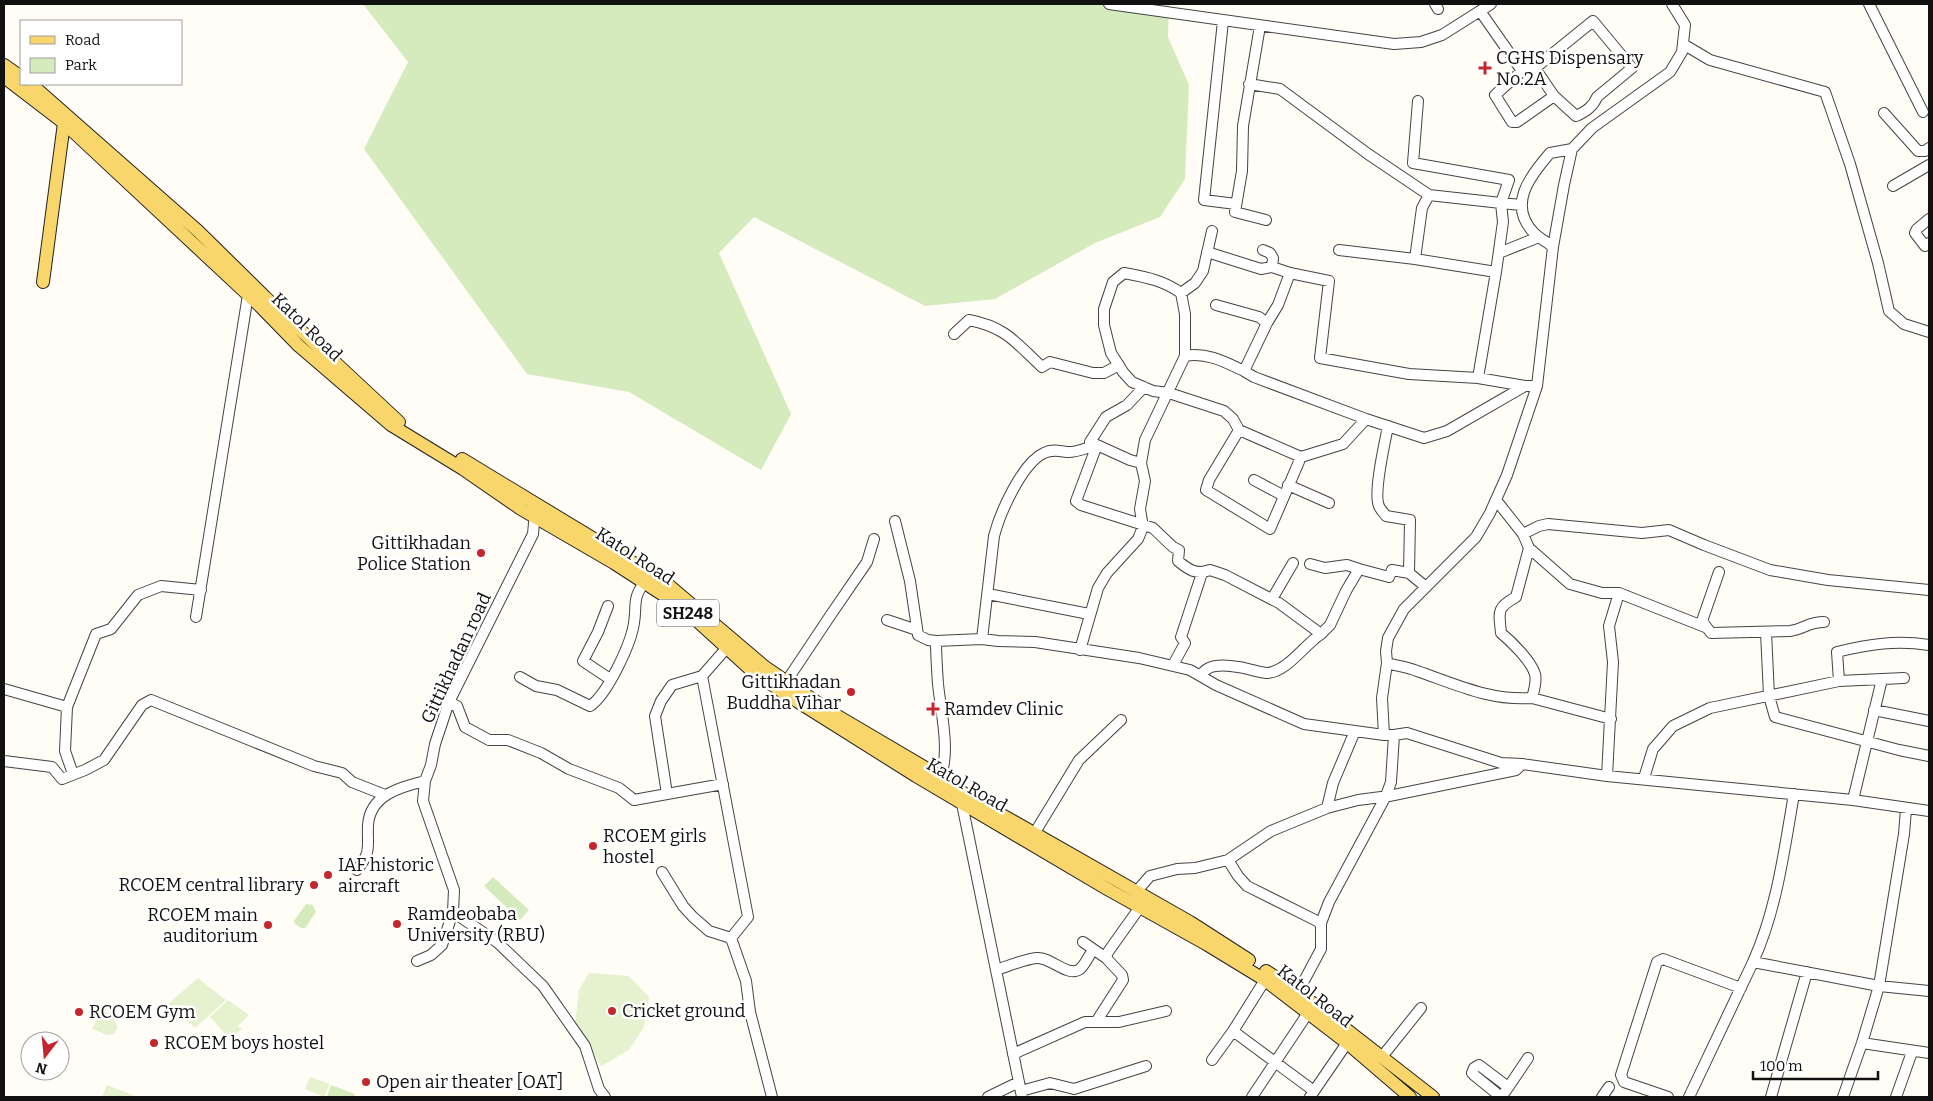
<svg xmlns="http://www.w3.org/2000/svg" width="1933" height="1101" font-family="Bitter,serif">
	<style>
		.green { fill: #d5ebbd }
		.pitch { fill: #e6f2cf }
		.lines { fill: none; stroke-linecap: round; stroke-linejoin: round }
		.minor-casing { stroke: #444; stroke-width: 12 }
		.major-casing { stroke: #222; stroke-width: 14 }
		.minor { stroke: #fff; stroke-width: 10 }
		.major { stroke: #f9d66b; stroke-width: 12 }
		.poi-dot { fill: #c4262e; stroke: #fff; stroke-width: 2 }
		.labels { text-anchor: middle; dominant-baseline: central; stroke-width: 5; stroke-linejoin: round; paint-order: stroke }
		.shield { fill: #fff; stroke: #585858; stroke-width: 1 }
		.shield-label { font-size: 16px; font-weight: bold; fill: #111 }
		.poi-label { font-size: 18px; fill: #111; stroke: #fff; text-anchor: start }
		.street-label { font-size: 18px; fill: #111; stroke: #fff }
	</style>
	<rect width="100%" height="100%" fill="#fffdf5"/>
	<path class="green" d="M363,4H1169L1168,37L1189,85L1185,179L1160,217L1095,243L995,299L925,306L754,217L719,253L791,414L761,470L629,392L527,374L364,149L408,62Z
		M493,877L529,910L520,920L484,886Z
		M306,904L313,905L316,912L305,928H301L295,924L294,921Z
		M331,1085L355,1094L354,1097H327Z"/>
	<path class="pitch" d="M589,973L629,976L649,997L644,1027L629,1050L601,1066L575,1024L579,990Z
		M198,978L226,1000L195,1028L168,1004Z
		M228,1000L249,1015L238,1026L242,1029L230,1039L210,1017Z
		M102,1010L116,1017L114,1021L118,1027L114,1034L107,1035L92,1029Z
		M310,1077L330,1084L324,1097L305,1089Z
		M107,1085L138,1097H102Z"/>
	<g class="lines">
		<defs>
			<path id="minor" d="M1109,4L1394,44L1421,42L1442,35L1491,4
				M1435,4L1438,9
				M1869,4L1923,112
				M1480,11L1522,71L1495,95L1512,122H1517L1554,96L1535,68L1522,71
				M1223,21L1204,200L1236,204
				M1260,26L1243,126L1242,171L1235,212L1266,220
				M1683,44L1710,60L1825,92L1850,164L1878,263L1889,311L1904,324L1929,332
				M1535,68L1593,21L1632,68L1597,97C1593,107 1586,112 1576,116L1554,96
				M1249,84L1280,89L1368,154L1429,195
				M1418,101L1413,163L1509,180L1501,203L1521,205
				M1884,113L1918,151H1925L1929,148
				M1893,186L1929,165
				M1929,219L1917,229L1915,233L1925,246L1929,243
				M1212,231L1203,271L1195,283L1181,293C1163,280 1145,277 1124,273L1113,282L1104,309V325L1111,353L1123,372L1132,382L1153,391L1169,393L1224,411L1233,419L1239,430L1301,457L1343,444L1366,419L1424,438L1447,431L1525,386H1537
				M1553,247C1547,242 1539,238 1534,233C1507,205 1530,176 1550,153L1572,149
				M1263,250L1270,253L1273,258L1272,267
				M1339,250L1415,259
				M1207,252L1261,269L1272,267L1290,273
				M1499,253L1539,237
				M1216,305L1259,317L1267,323
				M954,334L969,320C1006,327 1016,343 1042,367L1050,362L1093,373H1104L1119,365
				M1185,356C1207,352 1225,362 1244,371
				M1478,378L1496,272L1415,259L1422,208L1429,195L1501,203L1503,222L1496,272
				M1366,419L1254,377L1244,371L1267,323L1278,305L1290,273L1329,281L1320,358L1409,374L1478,378L1525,386
				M1388,426C1385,442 1373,493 1379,506C1380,509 1384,513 1386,516L1410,520L1409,573
				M1239,430L1209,480L1206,490L1270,529L1301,457
				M1141,463L1130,460L1097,445L1076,501L1081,505L1153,528L1173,547L1179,550L1178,561C1189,570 1196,575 1210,570L1225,575L1279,603L1321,634L1330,625L1346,591L1359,569L1389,577L1392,570L1409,573L1426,587
				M1254,480L1284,496
				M1288,485L1329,503
				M895,521L910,581L918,635L928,640L936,641L982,639L998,641L1035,642L1139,658L1190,670L1216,685L1304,724L1384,735
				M1523,534L1539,526L1548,524L1642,533L1669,530L1704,545L1770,570L1828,580L1929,590
				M1529,548L1570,584L1602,593H1619L1705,627
				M1310,564L1325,568L1347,565L1359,569
				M1719,572L1702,621L1711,633L1790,631C1805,629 1807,622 1824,622
				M988,594L1089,614
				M1272,599L1293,563
				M608,606L598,632L583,661L610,679
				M196,617L248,295
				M887,620L917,630
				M1766,632L1769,696L1775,717L1899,750L1929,756
				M982,639L994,536C1000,513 1022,463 1044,453C1052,449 1059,451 1067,452C1076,453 1088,447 1097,445L1090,442L1106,417L1127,405L1144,387
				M936,641C936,655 937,670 938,684C941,714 952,755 938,783
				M1080,650L1098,588L1107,573L1138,539L1143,527L1140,509L1145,481L1141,463L1145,440L1185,356V314L1181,293
				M1387,663C1397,666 1407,667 1417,671C1455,684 1490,701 1532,698C1534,690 1537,682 1535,674C1531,661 1512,642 1501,633C1499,612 1496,608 1516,597L1529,548L1523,534L1496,500
				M1173,665L1185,643L1181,637L1202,573
				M1200,675C1203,673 1206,669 1209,668C1219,663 1242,667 1252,670C1257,671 1263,673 1268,673C1289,670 1304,645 1321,634
				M702,676L672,685L661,701L655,716L667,794L723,784
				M520,677L536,686L557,690L590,706C607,695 631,644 634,623C637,605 632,599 644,583
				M1839,681L1904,678
				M786,682L830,616L867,562L874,539
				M4,689L67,707
				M1532,698L1611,719
				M449,702L457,706L465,727L489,740H508L541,753L569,769L619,788L634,800L667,794
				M1874,710L1929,721
				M1394,735L1407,733L1501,763L1522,764L1607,776L1853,800L1929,811
				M4,761L52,767L62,779L85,770L104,760L142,705L151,700L314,766L342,773L352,782L385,795
				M73,774L65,751L67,707L96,634L111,629L138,595L161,586L201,590
				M1607,776L1613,662L1609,626L1619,593
				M1644,778L1653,749L1673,726L1710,708L1839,681L1837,652C1869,644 1897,640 1929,645
				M961,799L1022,1097
				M1853,800L1882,679
				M1327,808L1333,783L1355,731
				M1034,834L1079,760L1121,720
				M1228,860L1238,876L1247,886L1321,923
				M357,870C372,851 367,847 368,825C370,795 400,787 425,781
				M662,872L683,906L693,917L709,931L731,938L748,917L702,676L731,643
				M1137,891L1150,876L1177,869L1195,868L1228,860L1271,831L1327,808L1358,800L1389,796L1516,770L1522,764
				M453,912L497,942L543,986L585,1046L599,1089L605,1097
				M731,938L746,981L750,1012L772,1097
				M1083,942L1106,958
				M417,961L431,955L442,945L453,912L454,890L423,801L425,781L431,765L435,744L449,702L533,534L535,512
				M1753,962C1777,909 1784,851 1794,794
				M996,970C1009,966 1024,959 1037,958C1051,957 1068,978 1080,969C1085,965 1089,955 1093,950
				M1293,995L1305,979L1321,949V923L1329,902L1386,796L1391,782L1394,735H1384L1382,698L1387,663L1386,651L1388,638L1404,609L1476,537L1490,513L1507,475L1537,386L1553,247L1564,185L1572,149L1592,128L1670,72L1682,52L1685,25L1672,4
				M1096,1022L1123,980L1122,975L1106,958L1108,952L1140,907
				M1233,1031L1265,980
				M1862,1043L1929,1053
				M1013,1054L1085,1022H1119L1166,1011
				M1381,1058L1421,1008
				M1212,1060L1233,1031L1314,1091
				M1021,1091L1050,1083L1074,1089L1146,1066
				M1505,1092L1528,1058
				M988,1097L1019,1082
				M1252,1097L1308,1013
				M1310,1097L1347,1043
				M1501,1097L1474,1075L1472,1073L1474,1068L1479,1065L1508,1087
				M1602,1097L1609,1087
				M1668,1097L1624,1082L1621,1075L1657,962L1663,959L1741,988
				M1689,1097L1753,962L1879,986L1929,991
				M1771,1097L1807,972
				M1843,1097L1862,1043L1879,986L1904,834L1906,809
				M1896,1097L1912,1052"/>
			<path id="major" d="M4,65L21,77
				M4,77L64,123L260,306L299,346L391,425L463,469L521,509L614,563L682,607L750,669L784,693L916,776L1109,890L1206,944L1265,980L1347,1043L1410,1097
				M31,84L198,231L265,297L399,422
				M43,282L64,123L67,117
				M462,459L665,582L765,667L834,714L941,777L960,791L1190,922L1249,960
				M1266,971L1297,991L1433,1097"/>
		</defs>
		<use href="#minor" class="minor-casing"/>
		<use href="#major" class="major-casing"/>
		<use href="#minor" class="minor"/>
		<use href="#major" class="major"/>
	</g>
	<g class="poi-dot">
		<path d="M1482.5 60.5h5v5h5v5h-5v5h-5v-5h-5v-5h5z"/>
		<circle cx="481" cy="553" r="5"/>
		<circle cx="851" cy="692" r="5"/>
		<path d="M930.5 701.5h5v5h5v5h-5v5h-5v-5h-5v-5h5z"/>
		<circle cx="593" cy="846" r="5"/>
		<circle cx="328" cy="875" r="5"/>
		<circle cx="314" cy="885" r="5"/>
		<circle cx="397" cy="924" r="5"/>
		<circle cx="268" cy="925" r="5"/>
		<circle cx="612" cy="1011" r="5"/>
		<circle cx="79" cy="1012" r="5"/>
		<circle cx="154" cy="1043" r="5"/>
		<circle cx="366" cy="1082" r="5"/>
	</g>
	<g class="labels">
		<rect class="shield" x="657" y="599.5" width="62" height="27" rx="4"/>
		<g class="shield-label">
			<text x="688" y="613">SH248</text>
		</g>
		<g class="poi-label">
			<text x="1496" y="58">CGHS Dispensary<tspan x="1496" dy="21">No.2A</tspan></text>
			<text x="471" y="543" text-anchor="end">Gittikhadan<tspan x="471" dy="21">Police Station</tspan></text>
			<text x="841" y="682" text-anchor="end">Gittikhadan<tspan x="841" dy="21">Buddha Vihar</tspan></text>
			<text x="944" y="709">Ramdev Clinic</text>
			<text x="603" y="836">RCOEM girls<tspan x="603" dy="21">hostel</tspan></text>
			<text x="338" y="865">IAF historic<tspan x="338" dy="21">aircraft</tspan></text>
			<text x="304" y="885" text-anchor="end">RCOEM central library</text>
			<text x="407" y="914">Ramdeobaba<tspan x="407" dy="21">University (RBU)</tspan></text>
			<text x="258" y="915" text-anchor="end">RCOEM main<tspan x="258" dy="21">auditorium</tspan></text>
			<text x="622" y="1011">Cricket ground</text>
			<text x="89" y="1012">RCOEM Gym</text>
			<text x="164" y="1043">RCOEM boys hostel</text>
			<text x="376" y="1082">Open air theater [OAT]</text>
		</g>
		<g class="street-label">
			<text transform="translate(307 327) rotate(44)">Katol Road</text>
			<text transform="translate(635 556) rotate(33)">Katol Road</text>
			<text transform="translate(456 658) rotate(-65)">Gittikhadan road</text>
			<text transform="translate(967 785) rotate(30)">Katol Road</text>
			<text transform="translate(1315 996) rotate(38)">Katol Road</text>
		</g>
	</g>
	<rect width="1933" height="1101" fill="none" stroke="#111111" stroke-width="10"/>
	<rect x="20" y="20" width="162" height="65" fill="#ffffff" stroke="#a0a0a0"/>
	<rect x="30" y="36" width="25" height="8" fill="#f9d66b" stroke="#a0a0a0"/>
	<text x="65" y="45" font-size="15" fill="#111111">Road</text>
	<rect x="30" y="58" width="25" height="15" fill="#d5ebbd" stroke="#a0a0a0"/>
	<text x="65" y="70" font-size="15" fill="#111111">Park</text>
	<g transform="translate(45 1056) rotate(196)"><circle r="24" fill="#ffffff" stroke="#a0a0a0"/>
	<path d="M0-4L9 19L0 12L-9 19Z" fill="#c4262e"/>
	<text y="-8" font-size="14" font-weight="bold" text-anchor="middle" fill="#111111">N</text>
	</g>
	<path d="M1753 1071v8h125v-8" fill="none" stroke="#111111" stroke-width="2.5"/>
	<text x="1760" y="1071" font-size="15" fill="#111111" stroke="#ffffff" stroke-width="4" paint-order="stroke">100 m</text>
</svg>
